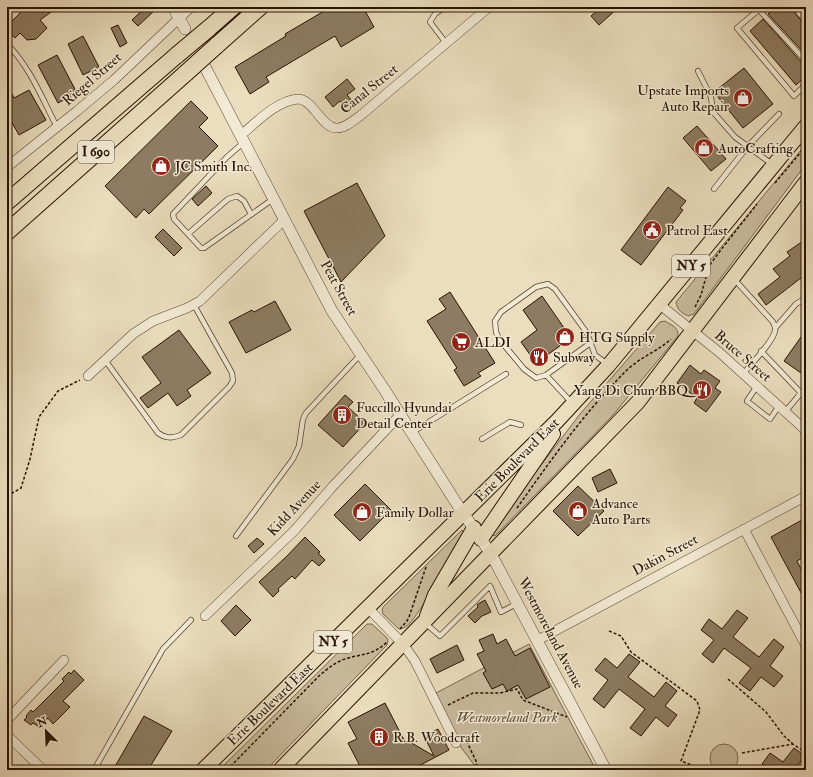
<svg xmlns="http://www.w3.org/2000/svg" width="813" height="777" font-family="'IM FELL Double Pica',serif">
	<style>
		.green { fill: #cabb9e; stroke: #796650 }
		.building { fill: #8d7c63; stroke: #281201 }
		.lines { fill: none; stroke-linecap: round; stroke-linejoin: round }
		.service-casing { stroke: #594530; stroke-width: 6 }
		.minor-casing { stroke: #594530; stroke-width: 10 }
		.tertiary-casing { stroke: #594530; stroke-width: 12 }
		.primary-casing { stroke: #281201; stroke-width: 16 }
		.motorway-casing { stroke: #281201; stroke-width: 18 }
		.path { stroke: #281201; stroke-width: 1.5; stroke-dasharray: 3 2; stroke-linecap: butt }
		.service { stroke: #f2ead5; stroke-width: 4.5 }
		.minor { stroke: #f2ead5; stroke-width: 9 }
		.tertiary { stroke: #f2ead5; stroke-width: 11 }
		.primary { stroke: #ebdebe; stroke-width: 14 }
		.motorway { stroke: #ebdebe; stroke-width: 16 }
		.motorway-bridge-casing { stroke: #281201; stroke-width: 18; stroke-linecap: butt }
		.motorway-bridge { stroke: #ebdebe; stroke-width: 16 }
		.labels { text-anchor: middle; dominant-baseline: central; stroke-width: 3; stroke-linejoin: round; paint-order: stroke }
		.shield { fill: #f2ead5; stroke: #655341; stroke-width: 1 }
		.shield-label { font-size: 13px; font-weight: bold; fill: #281201 }
		.street-label { font-size: 14px; fill: #281201; stroke: #f2ead5 }
		.poi-label { font-size: 14px; fill: #281201; stroke: #f2ead5; text-anchor: start }
		.park-label { font-size: 14px; font-style: italic; fill: #614d38; stroke: #f2ead5 }
	</style>
	<rect width="100%" height="100%" fill="#ebdebe"/>
	<filter id="stains"><feTurbulence type="fractalNoise" baseFrequency=".005" numOctaves="4"/><feColorMatrix values="0 0 0 0 .2 0 0 0 0 .09 0 0 0 0 .02 0 0 0 .5 -.17"/></filter>
	<radialGradient id="worn" r=".72"><stop offset=".6" stop-color="#630" stop-opacity="0"/><stop offset="1" stop-color="#630" stop-opacity=".3"/></radialGradient>
	<path class="green" d="M806,144V164L694,314L688,316C682,313 677,310 676,302Z
		M665,321C671,325 679,327 678,336L613,415L495,536L492,535L493,528L580,414L660,322Z
		M462,530L463,531L464,535L421,608C415,616 409,629 399,629L383,614L382,610L383,607Z
		M367,624H372L387,638L388,640L387,645L266,770H219Z
		M529,644L596,770H478L460,746L436,693Z
		M710 758a14 14 0 1 1 28 0a14 14 0 1 1-28 0Z"/>
	<path class="building" d="M26,7H58L40,20L47,28L36,39L27,40L20,33L15,38L7,30V26Z
		M146,7H150L154,11L138,26L132,20Z
		M331,7H363L374,27L341,47L335,36L266,77L269,82L250,94L235,67L286,36L285,34Z
		M601,7H619L599,25L591,16Z
		M777,7H790L803,23L806,25V55L768,14Z
		M763,19L803,64L806,65V76L796,85L750,31Z
		M118,25L127,43L120,47L111,28Z
		M83,36L99,67L83,75L68,44Z
		M57,55L77,93L58,103L38,65Z
		M744,68L773,104L743,128L714,92Z
		M347,79L355,89L347,95L353,102L345,107L340,101L333,107L325,97Z
		M7,84L14,98L29,90L46,120L19,135L7,114Z
		M191,101L208,118L199,127L218,146L149,214L144,209L136,218L105,186Z
		M697,126L726,159L711,171L683,138Z
		M357,183L385,236L341,282L304,211Z
		M206,186L212,193L198,206L192,199Z
		M668,187L686,201L680,208L683,210L641,265L621,250Z
		M163,229L182,248L174,256L155,237Z
		M806,239V274L766,305L758,294L780,277L773,269L790,256L787,252Z
		M450,292L495,363L478,373L481,376L464,386L454,370L457,368L427,321L446,309L439,299Z
		M542,296L571,338L536,363L521,342L537,330L523,310Z
		M275,301L291,330L246,353L229,322L252,310L254,312Z
		M179,330L211,373L187,390L191,396L177,406L168,393L148,408L140,398L161,383L142,357Z
		M806,330V367L801,373L784,361Z
		M690,365L701,374L704,370L720,381L715,388L721,392L706,412L694,403L697,398L677,383Z
		M345,395L353,402L348,407L365,423L343,447L318,425Z
		M610,469L617,483L598,492L592,478Z
		M365,484L391,510L360,541L334,515Z
		M578,486L604,511L578,536L553,511Z
		M802,520L806,526V535L801,538L806,546V556L797,561L806,579V602L771,537Z
		M305,537L320,552L318,553L325,560L319,566L312,560L295,579L292,576L278,589L279,591L273,597L259,582L287,556Z
		M257,538L264,544L254,553L248,546Z
		M485,600L491,612L482,616L475,623L468,616L478,607L477,605L478,604Z
		M236,605L251,620L235,636L221,621Z
		M737,610L748,618L733,637L759,657L774,639L784,647L770,666L783,676L774,687L761,677L750,691L739,683L751,668L724,648L713,663L702,654L714,640L701,630L709,619L722,629Z
		M493,634L497,644L506,639L515,656L530,648L550,687L526,699L518,685L507,691L503,684L492,689L483,673L486,671L477,654L484,651L479,640Z
		M457,645L464,660L437,673L430,659Z
		M629,654L640,662L628,677L654,697L666,682L677,691L665,706L677,715L668,727L656,717L641,736L630,728L645,709L619,689L604,708L593,699L608,680L595,670L605,658L617,668Z
		M74,670L84,680L63,701L70,707L53,724L48,718L39,727L33,723L31,725L24,720L27,717L26,716L31,710L33,712L64,681L62,679L69,672L71,674Z
		M385,703L406,744L410,742L434,756L424,736L438,729L449,750L411,770H362L348,743L357,739L348,722Z
		M144,716L172,731L148,770H113Z
		M794,748L805,756L794,770H770L762,764L770,753L783,762Z"/>
	<g class="lines">
		<defs>
			<path id="service" d="M445,7L435,14L430,22L446,43
				M762,7L737,28L794,96L806,84
				M794,7L806,21
				M759,10L806,61
				M7,44C30,67 42,98 57,127
				M698,71L711,97L713,112L735,137L772,164
				M243,143L227,157L173,214L174,219L201,248H204L273,199
				M714,189L748,146L779,114
				M188,234L228,199L237,196L244,201L251,214
				M734,279L773,322C774,325 776,327 775,331C773,342 751,364 743,374
				M776,327L796,304L806,298
				M589,344L546,375L536,378L524,369L499,339L496,332L495,321L501,312L536,287L548,284L555,289L587,333L595,355L607,364
				M761,351L801,393L785,412
				M105,360L158,433C166,439 172,438 181,435L229,387L233,381L232,373L194,305
				M546,375L572,403
				M757,386L747,401L770,419L779,406
				M411,433L506,374
				M482,439L510,422L521,425
				M236,536L293,459L299,446L303,419L306,413L361,354
				M425,623L440,636L490,586L501,612L518,603
				M94,770L163,649L191,620"/>
			<path id="minor" d="M241,135C257,122 276,101 298,99C313,99 322,128 336,128C344,129 354,120 360,116L489,7
				M7,167L77,111L114,80L191,7
				M659,304L719,352L802,427L806,432
				M88,376L133,334L153,321L187,308L200,301L285,219
				M744,529L806,646
				M368,608L403,644L415,661L456,743
				M205,616L294,531L333,486L400,415
				M538,640L806,496
				M7,720L64,660
				M7,735L43,770"/>
			<path id="tertiary" d="M173,7L185,29
				M205,67L332,311L384,389L455,501L491,554L606,770"/>
			<path id="primary" d="M481,539L553,434
				M427,616L435,595L474,528
				M203,770L557,421L608,366L806,126
				M280,770L638,402L806,182"/>
			<path id="motorway" d="M208,29L233,7
				M216,46L260,7
				M7,202L177,55
				M7,232L186,73"/>
		</defs>
		<use href="#service" class="service-casing"/>
		<use href="#minor" class="minor-casing"/>
		<use href="#tertiary" class="tertiary-casing"/>
		<use href="#primary" class="primary-casing"/>
		<use href="#motorway" class="motorway-casing"/>
		<path class="path" d="M775,183L806,146
			M695,307L701,295L709,266L720,251L757,204
			M7,496L21,488L30,459L39,417L58,391L80,380
			M517,508C551,460 586,410 628,369C641,357 658,351 671,339
			M400,629L407,621L409,617L426,567
			M609,631L621,636L631,652L697,701L700,710L681,761L697,767L698,770
			M728,679L766,712L784,736L793,744
			M448,705L473,693H500L517,689L523,700L567,717
			M466,742H467L477,763L475,770
			M742,753L793,744L806,753
			M227,770L319,676C326,670 333,664 342,660C361,653 371,657 387,642"/>
		<use href="#service" class="service"/>
		<use href="#minor" class="minor"/>
		<use href="#tertiary" class="tertiary"/>
		<use href="#primary" class="primary"/>
		<use href="#motorway" class="motorway"/>
		<defs>
			<path id="motorway-bridge" d="M177,55L208,29
				M186,73L216,46"/>
		</defs>
		<use href="#motorway-bridge" class="motorway-bridge-casing"/>
		<use href="#motorway-bridge" class="motorway-bridge"/>
	</g>
	<defs>
		<symbol id="shop-disc" viewBox="-11 -11 22 22"><circle r="9.5" fill="#8f2418" stroke="#f2ead5"/><path d="M-5-2.5h2.3a2.7 3.5 0 0 1 5.4 0H5L5.5 6h-11ZM-1.5-2.5h3a1.5 2.3 0 0 0-3 0Z" fill="#fff"/></symbol>
		<symbol id="civic-disc" viewBox="-11 -11 22 22"><circle r="9.5" fill="#8f2418" stroke="#f2ead5"/><path d="M-.6-6.5H3V-4.5H.6V-3L4-1V1h2V6H-6V1h2V-1L-.6-3ZM-1.2 2.5V6h2.4V2.5Z" fill="#fff"/></symbol>
		<symbol id="supermarket-disc" viewBox="-11 -11 22 22"><circle r="9.5" fill="#8f2418" stroke="#f2ead5"/><path d="M-6-5.5h2.5l.6 2H6L4.5 2H-2.5L-4.4-4H-6ZM-1.5 3.2a1.3 1.3 0 1 0 .1 0ZM3 3.2a1.3 1.3 0 1 0 .1 0Z" fill="#fff"/></symbol>
		<symbol id="restaurant-disc" viewBox="-11 -11 22 22"><circle r="9.5" fill="#8f2418" stroke="#f2ead5"/><path d="M-5-6h1v4h1v-4h1v4h1v-4h1v5L-1.5 .5V6h-2V.5L-5-1ZM5-6V6H3V1.5H1.5Q1.5-4 5-6Z" fill="#fff"/></symbol>
		<symbol id="building-disc" viewBox="-11 -11 22 22"><circle r="9.5" fill="#8f2418" stroke="#f2ead5"/><path d="M-4-6H4V6H1V3H-1V6H-4ZM-2.5-4.3h1.7v1.8h-1.7ZM.8-4.3h1.7v1.8H.8ZM-2.5-1h1.7V.8h-1.7ZM.8-1h1.7V.8H.8Z" fill="#fff"/></symbol>
	</defs>
	<g fill-rule="evenodd">
		<use href="#shop-disc" x="732" y="87" width="22" height="22"/>
		<use href="#shop-disc" x="693" y="137" width="22" height="22"/>
		<use href="#shop-disc" x="150" y="155" width="22" height="22"/>
		<use href="#civic-disc" x="641" y="219" width="22" height="22"/>
		<use href="#shop-disc" x="554" y="326" width="22" height="22"/>
		<use href="#supermarket-disc" x="450" y="331" width="22" height="22"/>
		<use href="#restaurant-disc" x="528" y="346" width="22" height="22"/>
		<use href="#restaurant-disc" x="691" y="379" width="22" height="22"/>
		<use href="#building-disc" x="331" y="404" width="22" height="22"/>
		<use href="#shop-disc" x="567" y="500" width="22" height="22"/>
		<use href="#shop-disc" x="351" y="501" width="22" height="22"/>
		<use href="#building-disc" x="368" y="726" width="22" height="22"/>
	</g>
	<g class="labels">
		<g class="shield">
			<rect x="78" y="141" width="36" height="22" rx="3"/>
			<rect x="672" y="255" width="38" height="22" rx="3"/>
			<rect x="314" y="631" width="38" height="22" rx="3"/>
		</g>
		<g class="shield-label">
			<text x="96" y="152">I 690</text>
			<text x="691" y="266">NY 5</text>
			<text x="333" y="642">NY 5</text>
		</g>
		<g class="street-label">
			<text transform="translate(92 79) rotate(-41)">Riegel Street</text>
			<text transform="translate(369 89) rotate(-39)">Canal Street</text>
			<text transform="translate(339 288) rotate(61)">Peat Street</text>
			<text transform="translate(743 356) rotate(41)">Bruce Street</text>
			<text transform="translate(517 460) rotate(-45)">Erie Boulevard East</text>
			<text transform="translate(294 508) rotate(-47)">Kidd Avenue</text>
			<text transform="translate(665 555) rotate(-28)">Dakin Street</text>
			<text transform="translate(551 633) rotate(62)">Westmoreland Avenue</text>
			<text transform="translate(270 704) rotate(-44)">Erie Boulevard East</text>
		</g>
		<g class="poi-label">
			<text x="729" y="90" text-anchor="end">Upstate Imports<tspan x="729" dy="16">Auto Repair</tspan></text>
			<text x="718" y="148">AutoCrafting</text>
			<text x="175" y="166">JC Smith Inc.</text>
			<text x="666" y="230">Patrol East</text>
			<text x="579" y="337">HTG Supply</text>
			<text x="475" y="342">ALDI</text>
			<text x="553" y="357">Subway</text>
			<text x="688" y="390" text-anchor="end">Yang Di Chun BBQ</text>
			<text x="356" y="407">Fuccillo Hyundai<tspan x="356" dy="16">Detail Center</tspan></text>
			<text x="592" y="503">Advance<tspan x="592" dy="16">Auto Parts</tspan></text>
			<text x="376" y="512">Family Dollar</text>
			<text x="393" y="737">R.B. Woodcraft</text>
		</g>
		<g class="park-label">
			<text x="507" y="717">Westmoreland Park</text>
		</g>
	</g>
	<rect width="813" height="777" fill="none" stroke="#ebdebe" stroke-width="24"/>
	<rect x="8" y="8" width="797" height="761" fill="none" stroke="#281201" stroke-width="2"/>
	<rect x="12" y="12" width="789" height="753" fill="none" stroke="#281201"/>
	<g transform="translate(46 731) rotate(336)" stroke="#f2ead5" stroke-width="3" paint-order="stroke">
	<path d="M0-3L7 15L0 10L-7 15Z" fill="#281201"/>
	<text y="-6" font-size="11" font-weight="bold" text-anchor="middle" fill="#281201">N</text>
	</g>
	<rect width="100%" height="100%" filter="url(#stains)"/>
	<rect width="100%" height="100%" fill="url(#worn)"/>
</svg>
